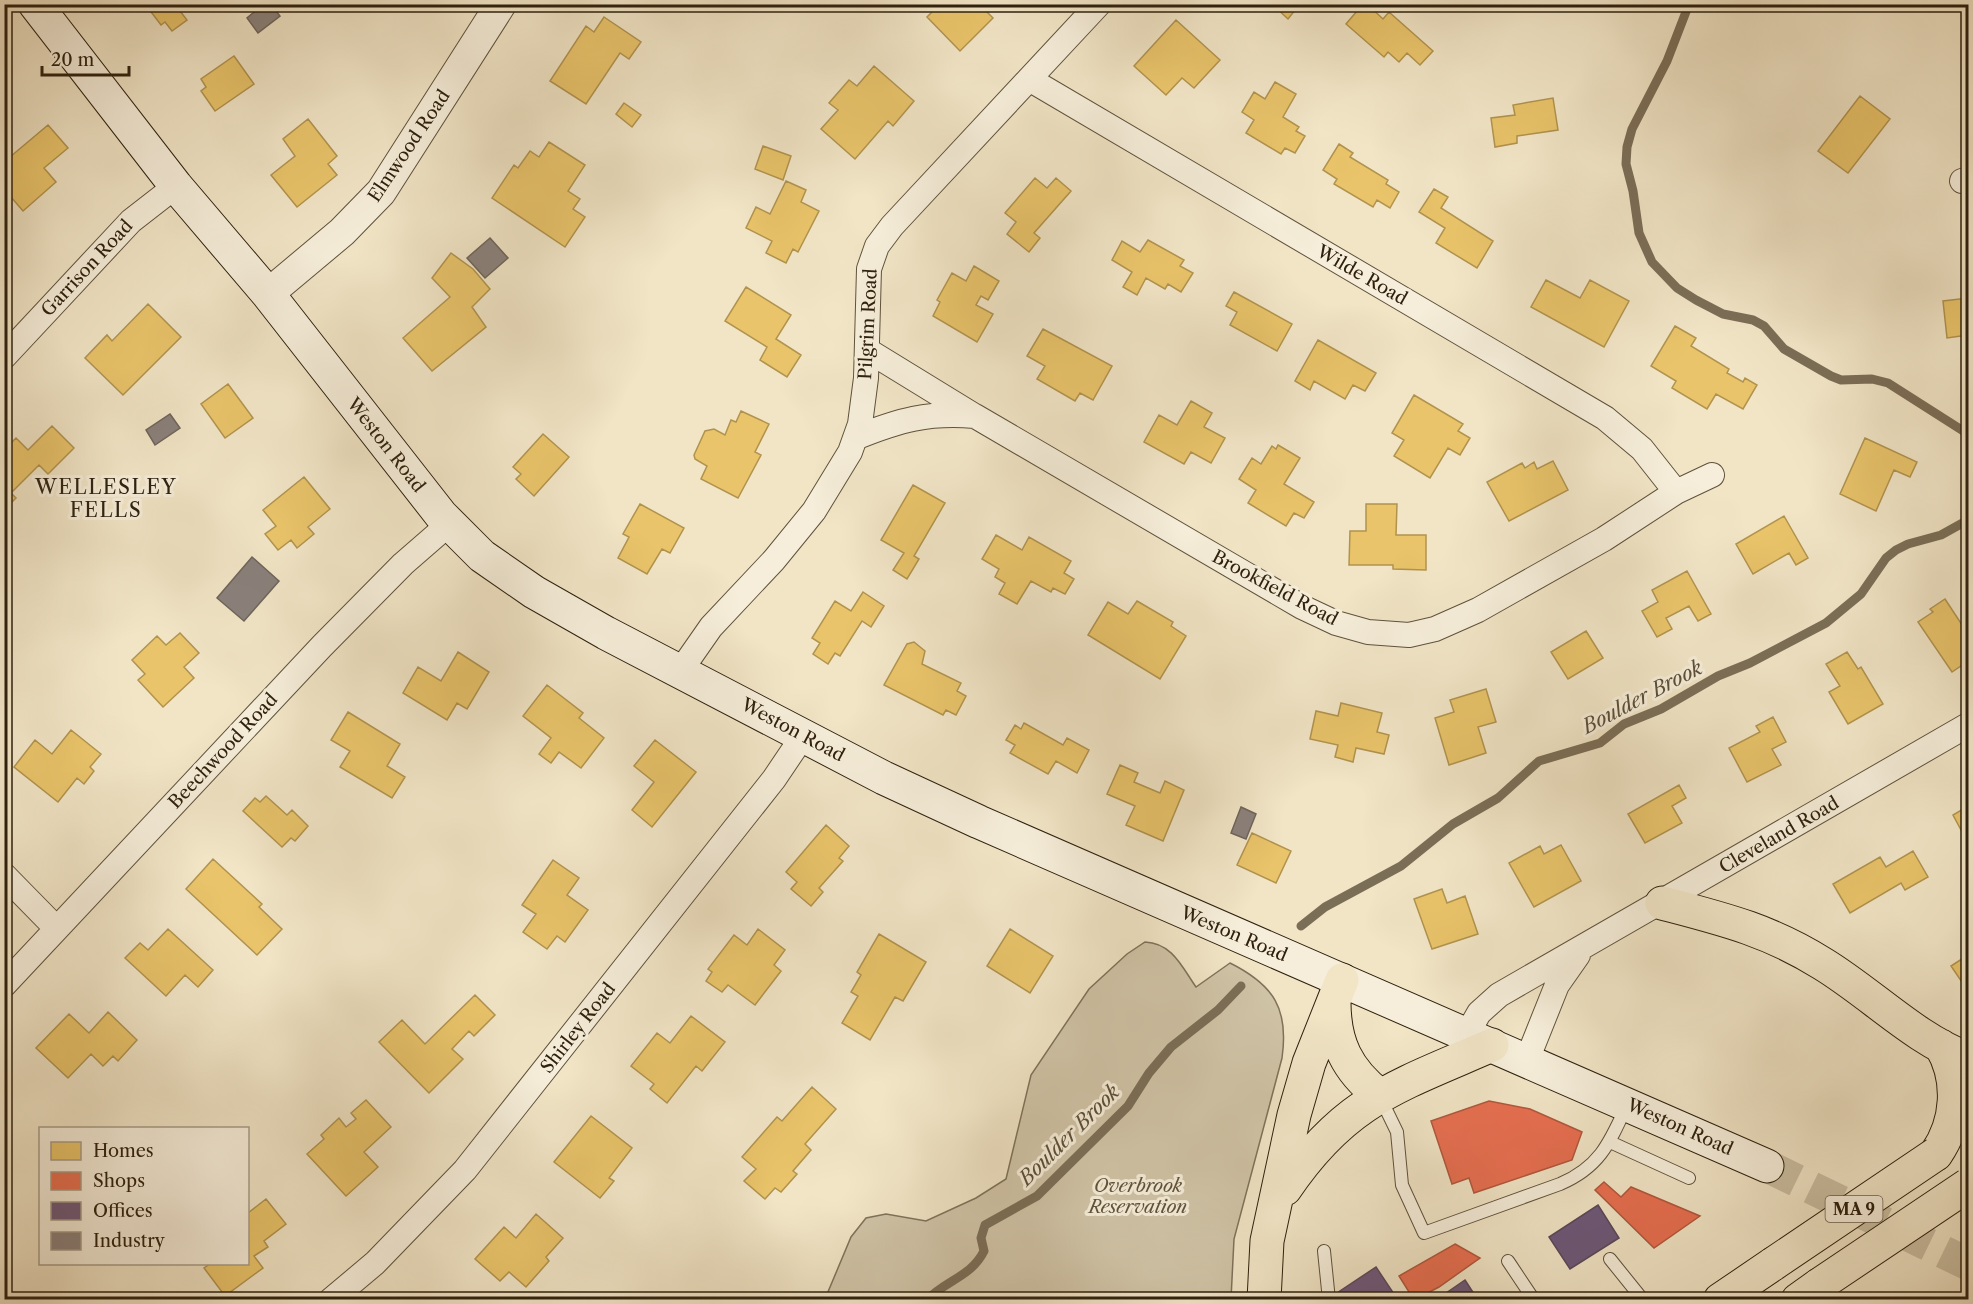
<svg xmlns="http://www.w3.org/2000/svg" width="1973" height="1304" font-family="'Libre Caslon Text',serif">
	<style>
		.green { fill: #d0c4a7; stroke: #7f725a; stroke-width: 1.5 }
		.homes { fill: #e9c46a; stroke: #b1934e; stroke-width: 1.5 }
		.shops { fill: #e76f51; stroke: #b0583d; stroke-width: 1.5 }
		.offices { fill: #6d597a; stroke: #5a485a; stroke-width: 1.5 }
		.industry { fill: #8a817c; stroke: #6e645b; stroke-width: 1.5 }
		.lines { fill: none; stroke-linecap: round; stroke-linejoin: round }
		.stream { stroke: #7b6e57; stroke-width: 9 }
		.secondary-tunnel { stroke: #cabea1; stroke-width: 33; stroke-dasharray: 33 16; stroke-linecap: butt }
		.service-casing { stroke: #5f523c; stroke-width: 14 }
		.minor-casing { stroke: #5f523c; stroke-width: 26 }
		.tertiary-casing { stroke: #5f523c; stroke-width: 32 }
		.secondary-casing { stroke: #2e210e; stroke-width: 35 }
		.trunk-casing { stroke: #2e210e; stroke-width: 35 }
		.service { stroke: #f6eeda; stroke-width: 12 }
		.minor { stroke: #f6eeda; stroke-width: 24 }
		.tertiary { stroke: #f6eeda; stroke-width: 30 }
		.secondary { stroke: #f6eeda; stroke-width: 33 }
		.trunk { stroke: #f1e5c6; stroke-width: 33 }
		.trunk-bridge-casing { stroke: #2e210e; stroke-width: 35; stroke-linecap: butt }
		.trunk-bridge { stroke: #f1e5c6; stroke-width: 33 }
		.labels { text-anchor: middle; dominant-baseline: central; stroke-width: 6; stroke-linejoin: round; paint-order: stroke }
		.shield { fill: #f6eeda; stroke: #6a5e4b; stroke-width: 1.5 }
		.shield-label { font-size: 16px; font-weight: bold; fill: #2e210e }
		.street-label { font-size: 18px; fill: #2e210e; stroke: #f6eeda }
		.park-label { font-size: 18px; font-style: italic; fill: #5f523c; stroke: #f6eeda }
		.neighbourhood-label { font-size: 20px; letter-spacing: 1.5px; fill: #2e210e; stroke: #f6eeda }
		.water-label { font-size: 20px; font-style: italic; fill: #5b4e38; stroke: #f6eeda }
	</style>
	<rect width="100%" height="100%" fill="#f1e5c6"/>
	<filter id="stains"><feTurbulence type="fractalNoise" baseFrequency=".00333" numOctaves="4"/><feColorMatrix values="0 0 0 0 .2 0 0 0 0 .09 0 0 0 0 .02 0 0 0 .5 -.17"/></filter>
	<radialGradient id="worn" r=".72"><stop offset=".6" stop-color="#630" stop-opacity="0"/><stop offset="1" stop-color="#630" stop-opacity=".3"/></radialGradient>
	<path class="green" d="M1145,942C1172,943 1182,967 1196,987L1230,963C1274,985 1289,1009 1282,1058L1234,1239L1231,1299H825L851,1237L866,1218L886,1214L926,1221L976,1198L1006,1179L1031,1075L1089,989L1127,954Z"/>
	<path class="homes" d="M145,4H188L180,11L187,20L172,31L165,22L161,25Z
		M940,4H945L950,9L955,4H990L985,10L993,18L960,51L927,17Z
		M1272,4H1300L1288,19Z
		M1363,4H1367L1383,19L1389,12L1433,51L1420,65L1407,53L1399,62L1388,52L1384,57L1346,24Z
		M604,17L641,42L629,59L620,53L586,104L550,81L586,26L594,32Z
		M1176,20L1220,60L1194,88L1182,78L1166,95L1134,66Z
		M234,56L254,84L215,111L201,91L206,87L201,79Z
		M874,66L914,101L893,126L888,121L855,159L821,129L838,110L829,103L849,80L857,86Z
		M1275,82L1296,94L1283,117L1299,127L1296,131L1305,136L1295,153L1285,148L1281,154L1246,133L1254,120L1242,112L1254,92L1265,99Z
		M1860,96L1890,119L1848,173L1818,151Z
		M1553,98L1558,130L1517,136V143L1495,147L1491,118L1515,115L1513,105Z
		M624,103L641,115L632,127L616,114Z
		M308,119L337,156L328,164L337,175L297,207L271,175L295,156L283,139Z
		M48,125L68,148L44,168L56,182L23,211L4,189V162Z
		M549,142L585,165L568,191L580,199L573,209L585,217L565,247L492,198L514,165L518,168L530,151L539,157Z
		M1339,144L1353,153L1350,157L1388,180L1386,184L1399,192L1390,208L1377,200L1373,207L1334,184L1337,179L1323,170Z
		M763,146L791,156L783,180L755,169Z
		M1035,178L1047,188L1056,178L1071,191L1034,233L1040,238L1029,252L1007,234L1016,222L1005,213Z
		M786,181L806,190L801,202L819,211L798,252L793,249L786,263L766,253L772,241L746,228L756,207L770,214Z
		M1434,189L1448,197L1441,208L1493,241L1477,268L1436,243L1445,228L1419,212Z
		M1148,240L1184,260L1180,266L1193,273L1181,292L1168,284L1165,289L1146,278L1137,295L1123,287L1132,272L1112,260L1122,241L1140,252Z
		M451,253L473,269L490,289L472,307L486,327L432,371L403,338L450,297L432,278Z
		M974,266L999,281L988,300L981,296L976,305L993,314L977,342L933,316L940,302L937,300L952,273L966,281Z
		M1546,280L1580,298L1590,280L1629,301L1604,347L1531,307Z
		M746,287L791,315L776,339L801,355L787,377L760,360L767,347L725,321Z
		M1234,292L1292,324L1277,351L1230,325L1237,312L1226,306Z
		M1968,298V335L1947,338L1943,301Z
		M148,304L181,337L123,395L85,358L107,335L112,341Z
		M1675,326L1696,338L1691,346L1729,369L1727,373L1743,382L1745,378L1757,385L1743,409L1716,394L1707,409L1672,388L1676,381L1651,366Z
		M1043,329L1112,366L1093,400L1080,393L1075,401L1037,379L1045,366L1027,356Z
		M1318,340L1376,373L1365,391L1353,385L1345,399L1314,381L1310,390L1295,381Z
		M228,384L253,418L225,438L201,404Z
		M1414,395L1463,424L1458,431L1470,438L1460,455L1448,448L1430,478L1394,456L1404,440L1392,433Z
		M1191,401L1212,413L1204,427L1225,438L1211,463L1191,452L1184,464L1144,442L1159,415L1177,425Z
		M741,411L769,424L755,452L761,455L738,498L701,479L707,466L695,459L694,455L705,431L714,429L725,435L731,420L736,422Z
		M52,426L74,448L48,474L39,465L11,493L16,498L4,510V450L16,438L28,450Z
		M543,434L569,457L534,496L516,479L521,474L513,467Z
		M1865,438L1917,462L1910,477L1894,470L1876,511L1840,494Z
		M1278,445L1300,458L1284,484L1314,502L1304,518L1294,513L1286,526L1248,503L1256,490L1239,479L1252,458L1261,464L1272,446L1276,449Z
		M1553,461L1568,490L1509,521L1487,482L1522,463L1525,468L1534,462L1537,469Z
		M304,477L330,509L308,527L314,534L297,548L291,540L278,550L265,534L276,526L263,510Z
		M913,485L945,503L914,556L919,559L907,579L893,570L904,553L881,540Z
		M640,504L684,528L670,553L662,549L647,574L618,558L629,537L623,534Z
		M1366,504H1397L1396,535H1426V570L1393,569V565H1349L1350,531H1366Z
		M1784,516L1808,558L1796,565L1789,553L1753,574L1736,544Z
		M996,535L1022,550L1029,537L1071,561L1064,573L1074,579L1065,594L1053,588L1051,592L1031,581L1017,604L999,594L1005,583L995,577L999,569L982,559Z
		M1687,571L1711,614L1698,621L1689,606L1666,618L1672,629L1657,637L1642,611L1658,602L1652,590Z
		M863,592L884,606L871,627L862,621L840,656L835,653L828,664L813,654L820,643L812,638L835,601L851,611Z
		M1945,599L1968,634V651L1963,655L1968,661L1952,672L1918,622L1933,612L1930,609Z
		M1137,601L1173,622L1171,626L1186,636L1160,679L1088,635L1108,602L1128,614Z
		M1586,631L1603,658L1568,679L1551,652Z
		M180,633L199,653L184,667L194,678L163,707L138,680L145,674L132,660L157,636L166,645Z
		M914,642L925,651L922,664L961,683L957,691L966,696L956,715L946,710L943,715L884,685L907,644Z
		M458,652L489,672L467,709L457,703L447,720L403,693L418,667L441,681Z
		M1847,652L1858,669L1861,667L1883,704L1848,724L1829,692L1840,686L1826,664Z
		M547,685L583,713L579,718L604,738L581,768L559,752L551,763L539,754L551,738L523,716Z
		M1486,689L1496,722L1478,727L1486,753L1449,765L1435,718L1454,712L1450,700Z
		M1341,703L1382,713L1377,732L1389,735L1384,754L1356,748L1353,762L1335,757L1338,745L1310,739L1316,711L1338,716Z
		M348,712L400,744L387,766L405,777L392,798L340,767L350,751L331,740Z
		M1773,717L1786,742L1772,749L1781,765L1747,782L1729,748L1760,732L1756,726Z
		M1024,723L1063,745L1067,738L1089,750L1077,773L1056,761L1048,774L1010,753L1015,745L1006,740L1015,725L1021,729Z
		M71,730L101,754L90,767L94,771L84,784L77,778L58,802L14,767L35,740L52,754Z
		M655,740L696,772L652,827L632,810L654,782L634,766Z
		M1120,765L1138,773L1134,782L1160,793L1165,781L1184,790L1163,841L1126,825L1135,806L1107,794Z
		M1679,785L1686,798L1672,806L1682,823L1645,843L1628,814Z
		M266,796L287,815L292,810L308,826L295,841L291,838L282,847L243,811L255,798L260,802Z
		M1968,806V843L1953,815Z
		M826,825L849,846L839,858L843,861L819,888L823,892L811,906L791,889L797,882L786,872Z
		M1252,833L1291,851L1276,883L1237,865Z
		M1561,845L1581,881L1534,907L1509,863L1540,846L1544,854Z
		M1913,851L1928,877L1905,890L1901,883L1850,913L1833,884L1880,857L1886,867Z
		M213,859L262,904L259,907L282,929L257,955L186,889Z
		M553,860L579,878L567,895L588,910L565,942L557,936L547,949L523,932L536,914L522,905Z
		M1442,889L1447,903L1465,896L1478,934L1432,949L1414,899Z
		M168,929L213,970L198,987L185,975L166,996L125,958L140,943L148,950Z
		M758,929L785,950L774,965L781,971L755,1005L728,985L722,992L706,981L712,972L708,969L734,935L747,945Z
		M1010,929L1053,956L1030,993L987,966Z
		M879,934L926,962L903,1001L895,997L870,1040L842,1023L858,996L851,992L861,975L857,972Z
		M1968,955V991L1951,966Z
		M475,995L495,1015L474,1036L469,1031L452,1049L463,1059L429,1093L379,1042L402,1020L425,1044Z
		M108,1012L137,1040L118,1061L113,1056L103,1066L91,1054L68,1078L36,1048L69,1014L89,1033Z
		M691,1016L725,1042L702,1071L696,1066L667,1103L650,1089L654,1084L631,1066L657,1033L670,1043Z
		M812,1087L836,1109L805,1144L811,1150L793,1171L797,1174L781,1192L775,1188L765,1199L744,1181L756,1169L742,1157L777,1117L782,1121Z
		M366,1100L391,1127L364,1152L378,1167L346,1196L307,1154L324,1139L321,1135L339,1118L346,1127L356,1119L351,1113Z
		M591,1116L632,1148L609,1178L614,1181L600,1198L554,1162Z
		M266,1199L286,1224L264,1241L268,1247L254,1256L263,1268L225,1296L204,1268L210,1264H248V1213Z
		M536,1214L563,1238L546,1257L549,1261L526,1287L509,1272L500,1281L475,1259L504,1227L516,1238Z"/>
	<path class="shops" d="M1489,1101L1530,1109L1582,1132L1572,1160L1474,1193L1469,1178L1452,1184L1431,1121Z
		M1604,1182L1621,1197L1631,1187L1700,1216L1654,1248L1595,1190Z
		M1455,1244L1480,1258L1439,1287L1414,1300L1399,1276Z"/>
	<path class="offices" d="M1598,1205L1619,1238L1570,1269L1549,1237Z
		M1376,1267L1398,1300H1341L1337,1293Z
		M1465,1280L1478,1300H1436Z"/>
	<path class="industry" d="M264,4H271L280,16L258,33L247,18Z
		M490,238L508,258L485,278L467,258Z
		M170,414L180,428L155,445L146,430Z
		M252,557L279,581L244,621L217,598Z
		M1241,807L1256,814L1246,839L1231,833Z"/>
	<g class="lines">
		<path class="stream" d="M1689,4L1667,61L1632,129L1627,147L1626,164L1633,191L1639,233L1652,262L1677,288L1696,300L1723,314L1753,320L1764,326L1784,349L1831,376L1841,380L1872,379L1888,383L1968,434
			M1301,926L1325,907L1401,866L1453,824L1498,798L1539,761L1600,743L1624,724L1661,709L1718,676L1750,663L1826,623L1861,594L1886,558L1896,550L1908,544L1941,535L1968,520
			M927,1300C946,1280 971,1277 984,1251L981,1238L985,1225L1037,1196L1128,1106L1149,1073L1171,1047L1218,1010L1241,986"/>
		<path class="secondary-tunnel" d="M1767,1166L1968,1264"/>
		<defs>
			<path id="service" d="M1380,1097L1397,1132L1402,1185L1424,1233L1560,1184C1600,1167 1610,1142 1627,1105
				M1610,1142L1689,1178
				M1324,1251L1329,1300
				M1610,1259L1643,1300
				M1508,1261L1534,1300"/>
			<path id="minor" d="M1029,79L1605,418L1642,449L1676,492
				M1962,181L1968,179
				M867,350L973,415
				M4,357L131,221L176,186
				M855,438C899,420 928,412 975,416L1302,607L1336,623L1368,632L1409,635L1435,629L1478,610L1604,539L1676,492L1712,475
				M681,670L711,627L774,560L814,511L850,452L860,424L866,378L869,269L877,246L892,226L1099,4
				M4,875L56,928
				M4,985L322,646L403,564L449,524
				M1467,1034L1479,1013L1499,995L1968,725
				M1527,1060L1557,985L1578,955
				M331,1300L375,1263L465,1170L774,779L803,736"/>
			<path id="tertiary" d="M268,294L342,232L381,192L501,4"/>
			<path id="secondary" d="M35,4L176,186L268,294L441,515L482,556L534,592L606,633L884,778L979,822L1767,1166"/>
			<path id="trunk" d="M1662,903C1723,919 1769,930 1823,964C1872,994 1915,1039 1968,1059
				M1334,1002C1334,1043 1347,1070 1379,1095
				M1936,1154C1958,1122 1961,1080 1941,1046
				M1285,1189C1345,1100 1398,1086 1492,1045
				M1264,1300L1267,1241L1294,1115L1309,1063L1342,980
				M1720,1300L1773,1264
				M1798,1300L1819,1285"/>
		</defs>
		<use href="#service" class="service-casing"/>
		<use href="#minor" class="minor-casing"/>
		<use href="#tertiary" class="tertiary-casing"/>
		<use href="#secondary" class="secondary-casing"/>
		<use href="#trunk" class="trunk-casing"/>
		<use href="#service" class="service"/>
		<use href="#minor" class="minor"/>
		<use href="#tertiary" class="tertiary"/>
		<use href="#secondary" class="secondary"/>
		<use href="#trunk" class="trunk"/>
		<defs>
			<path id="trunk-bridge" d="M1773,1264L1936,1154
				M1819,1285L1968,1185"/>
		</defs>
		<use href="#trunk-bridge" class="trunk-bridge-casing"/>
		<use href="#trunk-bridge" class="trunk-bridge"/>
	</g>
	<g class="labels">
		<rect class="shield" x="1825.5" y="1196" width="57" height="26" rx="4.5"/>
		<g class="shield-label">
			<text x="1854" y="1209">MA 9</text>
		</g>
		<g class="street-label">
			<text transform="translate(409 146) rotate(-56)">Elmwood Road</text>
			<text transform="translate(87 268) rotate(-47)">Garrison Road</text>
			<text transform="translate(1362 275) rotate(30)">Wilde Road</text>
			<text transform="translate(868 324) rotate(-87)">Pilgrim Road</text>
			<text transform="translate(386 445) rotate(52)">Weston Road</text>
			<text transform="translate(1275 588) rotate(28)">Brookfield Road</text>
			<text transform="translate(793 730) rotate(28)">Weston Road</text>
			<text transform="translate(223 751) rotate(-47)">Beechwood Road</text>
			<text transform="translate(1779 835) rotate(-30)">Cleveland Road</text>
			<text transform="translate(1234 934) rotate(23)">Weston Road</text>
			<text transform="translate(578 1028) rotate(-52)">Shirley Road</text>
			<text transform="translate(1680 1127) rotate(24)">Weston Road</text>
		</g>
		<g class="park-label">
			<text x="1138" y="1186">Overbrook<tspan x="1138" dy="21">Reservation</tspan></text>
		</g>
		<g class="neighbourhood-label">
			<text x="106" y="487">WELLESLEY<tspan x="106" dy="23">FELLS</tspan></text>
		</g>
		<g class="water-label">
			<text transform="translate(1642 697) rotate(-28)">Boulder Brook</text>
			<text transform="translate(1069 1135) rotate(-45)">Boulder Brook</text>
		</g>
	</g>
	<rect width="1973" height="1304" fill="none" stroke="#f1e5c6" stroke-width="24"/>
	<rect x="6" y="6" width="1961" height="1292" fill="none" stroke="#2e210e" stroke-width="3"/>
	<rect x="12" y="12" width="1949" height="1280" fill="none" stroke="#2e210e" stroke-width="1.5"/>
	<rect x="39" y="1127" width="210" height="138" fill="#f6eeda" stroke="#a69c88" stroke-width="1.5"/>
	<rect x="51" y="1142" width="30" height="18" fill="#e9c46a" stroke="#a69c88" stroke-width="1.5"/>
	<text x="93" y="1157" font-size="18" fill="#2e210e">Homes</text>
	<rect x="51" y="1172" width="30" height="18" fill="#e76f51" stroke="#a69c88" stroke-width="1.5"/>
	<text x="93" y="1187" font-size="18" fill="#2e210e">Shops</text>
	<rect x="51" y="1202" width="30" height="18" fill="#6d597a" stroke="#a69c88" stroke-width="1.5"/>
	<text x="93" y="1217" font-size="18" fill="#2e210e">Offices</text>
	<rect x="51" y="1232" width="30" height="18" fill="#8a817c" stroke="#a69c88" stroke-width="1.5"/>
	<text x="93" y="1247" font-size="18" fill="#2e210e">Industry</text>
	<path d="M42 66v9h87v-9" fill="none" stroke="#2e210e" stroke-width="3"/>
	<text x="51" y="66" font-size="18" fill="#2e210e" stroke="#f6eeda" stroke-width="4.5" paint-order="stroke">20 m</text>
	<rect width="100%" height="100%" filter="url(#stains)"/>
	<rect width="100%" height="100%" fill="url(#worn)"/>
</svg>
